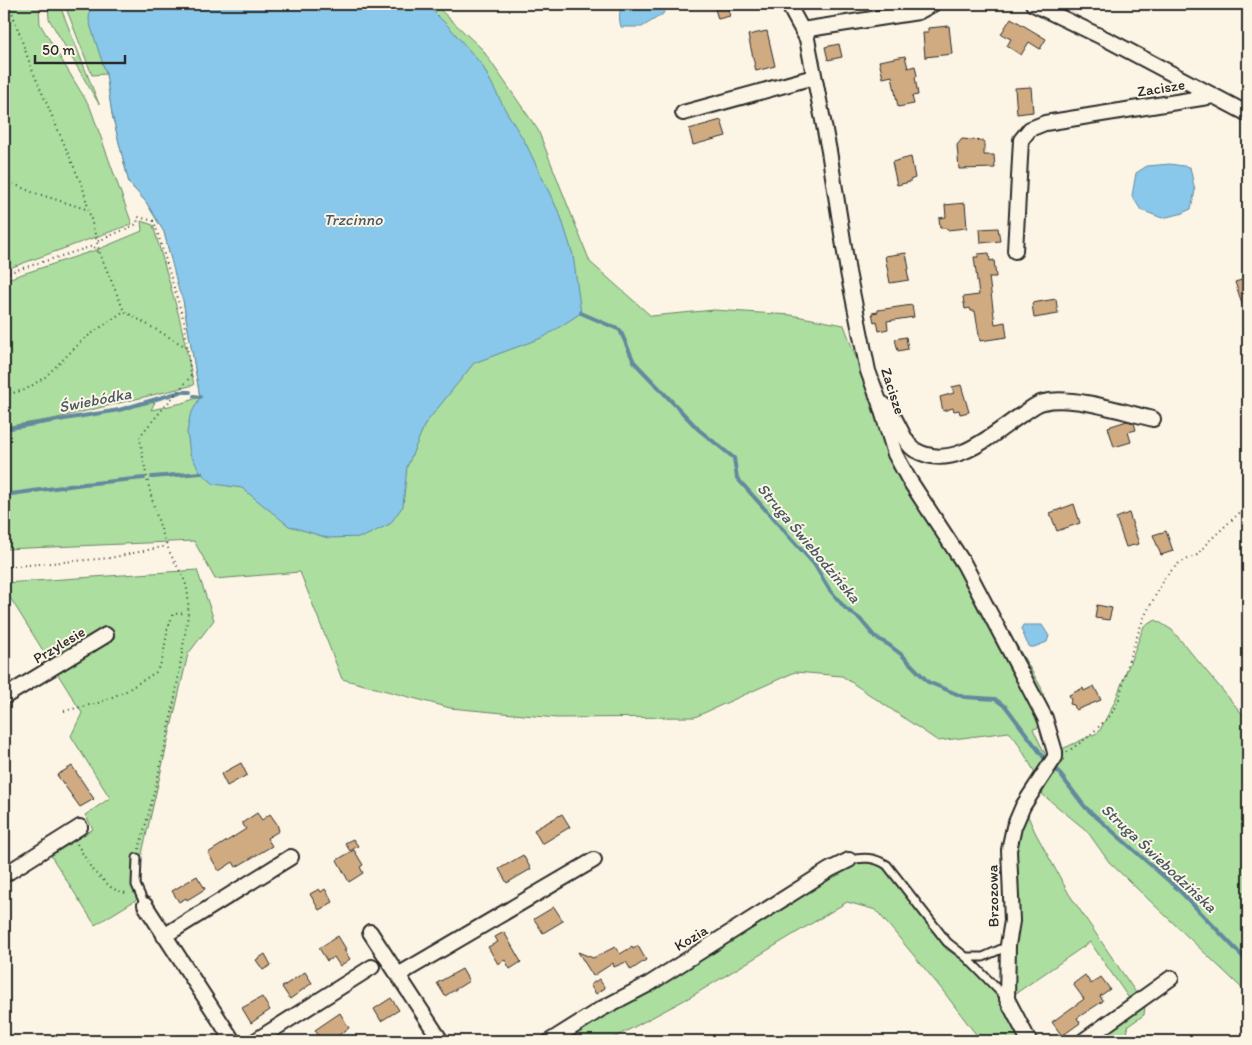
<svg xmlns="http://www.w3.org/2000/svg" width="1252" height="1045" font-family="Itim,sans-serif">
	<style>
		.green { fill: #abde9f; stroke: #6b8465 }
		.water { fill: #89c8ea; stroke: #63899e }
		.lines { fill: none; stroke-linecap: round; stroke-linejoin: round }
		.stream { stroke: #63899e; stroke-width: 4 }
		.building { fill: #d0ab82; stroke: #2b2b2b }
		.lane-casing { stroke: #2b2b2b; stroke-width: 11 }
		.street-casing { stroke: #2b2b2b; stroke-width: 18 }
		.path { stroke: #2b2b2b; stroke-width: 2; stroke-dasharray: 1 4; stroke-linecap: butt }
		.lane { stroke: #fcf5e5; stroke-width: 7 }
		.street { stroke: #fcf5e5; stroke-width: 14 }
		.labels { text-anchor: middle; dominant-baseline: central; stroke-width: 4; stroke-linejoin: round; paint-order: stroke }
		.street-label { font-size: 15px; fill: #2b2b2b; stroke: #fcf5e5 }
		.water-label { font-size: 16px; font-style: italic; fill: #475a64; stroke: #fcf5e5 }
	</style>
	<rect width="100%" height="100%" fill="#fcf5e5"/>
	<filter id="ink" filterUnits="userSpaceOnUse"><feTurbulence type="fractalNoise" baseFrequency=".02" numOctaves="2"/><feDisplacementMap in="SourceGraphic" scale="10" xChannelSelector="R" yChannelSelector="G"/><feConvolveMatrix kernelMatrix="1 2 1 2 8 2 1 2 1" color-interpolation-filters="sRGB"/></filter>
	<g filter="url(#ink)">
		<path class="green" d="M4,4H39L40,24L90,107L132,224L4,270Z
			M48,4H61L62,11L99,104L49,19Z
			M66,4H101L146,150L171,259L164,232L146,202L129,183L112,114L106,74L92,75L66,8Z
			M384,4H434L482,49L538,130L590,262L651,316L714,310L791,315L844,325L893,459L996,610L1041,687L1052,724L1033,729L1046,756L1037,776L1016,740L1009,732L938,741L842,676L795,672L695,717L556,718L450,708L342,679L300,572L215,579L194,541L4,549V428L86,415L155,402L151,410L182,403L200,397L183,300Z
			M141,221L153,225L179,316L194,385L53,419L4,427V280L99,249L142,231Z
			M197,570L214,620L188,654L138,871L144,895L95,925L51,856L93,829L85,815L110,798L71,736L82,713L4,588V583Z
			M1156,620L1172,630L1244,716L1248,718V994L1109,862L1087,831L1042,794L1062,749L1099,732L1115,701L1144,626Z
			M1027,814L1035,832L1069,894L1145,1006L1144,1015L1128,1026L1127,1039L1128,1041H1104L1100,1035L1137,1010L1090,942L1012,996L1011,852L1019,825Z
			M862,862L874,864L883,868L895,880L946,949L961,959L986,981L1005,1003L1026,1041H981L940,987L876,910L847,902L692,996L608,1041H558L604,1013L678,974L742,931L850,863Z"/>
		<path class="water" d="M90,4H426L451,29L482,65L506,111L526,144L561,217L573,255L581,313L544,337L474,363L425,424L407,467L403,506L390,524L363,537L328,538L289,526L242,488L214,484L201,473L190,454L187,432L190,416L200,397L183,300L179,291L164,232L146,202L129,183L112,114L106,74L89,21Z
			M624,4H667L663,14L642,27H621C619,19 618,10 624,4Z
			M1170,164L1190,167L1195,191L1191,209L1180,214L1162,218L1141,210L1132,196L1136,173L1147,166Z
			M1023,625H1042L1049,636L1047,642L1034,647H1030L1027,643L1021,629Z"/>
		<g class="lines">
			<path class="stream" d="M581,313L620,330L634,362L699,430L734,458L737,478L814,564L829,589L845,608L860,619L875,637L889,645L902,655L928,682L964,697L995,699L1006,707L1045,759
				M194,396L200,397
				M4,429L119,410L180,392H190
				M152,477L201,473
				M4,495L84,484L144,478
				M1056,769L1085,807L1178,889L1248,962"/>
		</g>
		<path class="building" d="M727,6L730,16L718,19L715,9Z
			M1011,18L1046,39L1040,49L1029,42L1021,55L1007,46L1011,39L1001,34Z
			M949,26L952,54L925,57L923,33H928V28Z
			M767,31L775,66L756,71L748,35Z
			M839,44L842,57L828,60L825,47Z
			M905,56L908,68L915,66L917,76L915,77L918,95L912,96L914,104L898,107L892,76L883,78L879,61Z
			M1031,87L1033,112L1017,114L1015,88Z
			M721,120L726,136L693,145L689,129Z
			M962,139L984,141V155H994L995,168L959,169L957,145Z
			M911,157L915,178L910,180V182L897,185L892,162Z
			M965,203L967,228L947,230L946,228H940L939,218L946,217L945,205Z
			M998,228L1000,241L981,243L980,229Z
			M906,253L909,269L907,270L909,280L890,283L885,256Z
			M989,253L990,261L994,260L996,277H989L995,324L1005,322L1007,337L980,341L975,311H971L970,308L965,309L963,297L979,295L974,257H978V254Z
			M1248,278V315L1246,316L1235,282Z
			M1056,299L1058,314L1034,318L1032,303Z
			M912,305L914,317L887,321L888,329L879,331L877,321L874,322L872,313L878,312V310Z
			M906,337L908,349L898,351L895,339Z
			M961,385L969,412L960,414L959,410L954,411L953,408L943,411L940,397L954,393L952,387Z
			M1127,421L1134,423L1136,430L1128,432L1131,442L1114,447L1108,427Z
			M1074,504L1080,523L1057,531L1050,513Z
			M1129,513L1139,544L1126,547L1116,518Z
			M1166,531L1173,551L1161,555L1153,535Z
			M1097,605L1112,608L1109,620L1095,618Z
			M1094,686L1101,700L1076,710L1074,705L1070,704L1071,700L1069,695L1083,688L1084,691Z
			M241,763L247,775L227,786L221,774Z
			M72,766L94,799L80,807L57,775Z
			M257,813L262,820L270,814L277,824L279,831L267,838L272,846L236,867L233,862L219,871L208,853L246,829L242,823Z
			M562,814L570,827L542,844L534,830Z
			M353,839L358,846L350,851L345,843Z
			M354,850L363,865L360,867L363,873L349,882L337,860Z
			M523,855L531,869L507,883L499,869Z
			M197,876L205,889L187,900L186,898L179,902L172,891Z
			M319,889L321,892L325,889L333,902L319,910L310,894Z
			M554,907L563,921L543,933L534,919Z
			M504,932L521,962L510,969L505,960L498,964L488,947L498,942L495,937Z
			M338,936L346,949L344,950L350,959L340,966L334,957L327,961L319,948Z
			M638,946L646,960L631,970L626,962L614,967L613,963L593,976L578,952L593,958L615,947L620,954L632,947L633,949Z
			M265,954L271,965L263,970L256,960Z
			M462,969L469,981L445,996L437,983Z
			M305,972L312,983L290,999L282,987Z
			M1085,975L1091,984L1101,977L1110,989L1100,996L1103,1001L1077,1018L1080,1023L1062,1036L1052,1022L1084,999L1073,984Z
			M599,979L605,988L596,994L590,985Z
			M262,997L270,1010L251,1023L242,1008Z
			M391,998L399,1010L381,1021L374,1009Z
			M340,1013L349,1028L330,1041H322L315,1030Z"/>
		<g class="lines">
			<defs>
				<path id="lane" d="M137,858L136,885L145,905
					M849,860C864,857 874,857 887,865L947,942L966,957L1006,998
					M966,957H983L1008,946"/>
				<path id="street" d="M788,4L807,39L829,151L848,272L868,371L879,401L895,454L908,478L964,564L1045,718L1055,752V757L1023,806L1014,827L1009,850L1012,921L1008,945L1007,999L1029,1041
					M1033,4L1110,41L1248,114
					M802,30L918,12L933,4
					M683,113L814,77
					M1015,251L1021,140L1030,129L1045,123L1214,96
					M883,404C898,415 902,443 915,450C953,472 991,435 1021,415C1028,411 1036,403 1044,402C1072,395 1124,412 1153,419
					M4,697L106,635
					M4,875L80,827
					M145,905L233,1041
					M370,932L441,1041
					M164,936L291,857
					M398,975L594,860
					M255,1041L372,967
					M550,1041L601,1009L649,984L829,870L849,860
					M1083,1041L1171,978"/>
			</defs>
			<use href="#lane" class="lane-casing"/>
			<use href="#street" class="street-casing"/>
			<path class="path" d="M9,4L31,67L83,188L100,254L124,311L188,348
				M4,180L32,192L89,210
				M98,241L137,224L138,217L154,221L184,321L191,376L143,432L140,438C145,475 154,513 168,548C173,562 184,574 187,589C191,609 185,632 182,653C173,719 157,784 139,849
				M4,274L93,246L100,254
				M4,395L25,390L45,377L84,339L124,311
				M4,567L110,558L167,546
				M64,711L98,703L126,691L156,672L162,661L168,628L173,614L186,613
				M1067,752L1087,738L1110,716L1119,699L1129,659L1144,617L1166,576L1179,563L1197,555L1208,542L1248,505
				M77,844L93,871L113,889L129,894"/>
			<use href="#lane" class="lane"/>
			<use href="#street" class="street"/>
		</g>
	</g>
	<g class="labels">
		<g class="street-label">
			<text transform="translate(1161 88) rotate(-9)">Zacisze</text>
			<text transform="translate(893 391) rotate(72)">Zacisze</text>
			<text transform="translate(59 645) rotate(-31)">Przylesie</text>
			<text transform="translate(993 896) rotate(-91)">Brzozowa</text>
			<text transform="translate(691 938) rotate(-31)">Kozia</text>
		</g>
		<g class="water-label">
			<text x="353" y="219">Trzcinno</text>
			<text transform="translate(95 400) rotate(-11)">Świebódka</text>
			<text transform="translate(809 543) rotate(50)">Struga Świebodzińska</text>
			<text transform="translate(1159 858) rotate(43)">Struga Świebodzińska</text>
		</g>
	</g>
	<rect width="1252" height="1045" fill="none" stroke="#fcf5e5" stroke-width="20"/>
	<rect x="10" y="10" width="1232" height="1025" fill="none" stroke="#2b2b2b" stroke-width="2" filter="url(#ink)"/>
	<path d="M35 55v8h90v-8" fill="none" stroke="#2b2b2b" stroke-width="2.5"/>
	<text x="42" y="55" font-size="15" fill="#2b2b2b" stroke="#fcf5e5" stroke-width="4" paint-order="stroke">50 m</text>
</svg>
